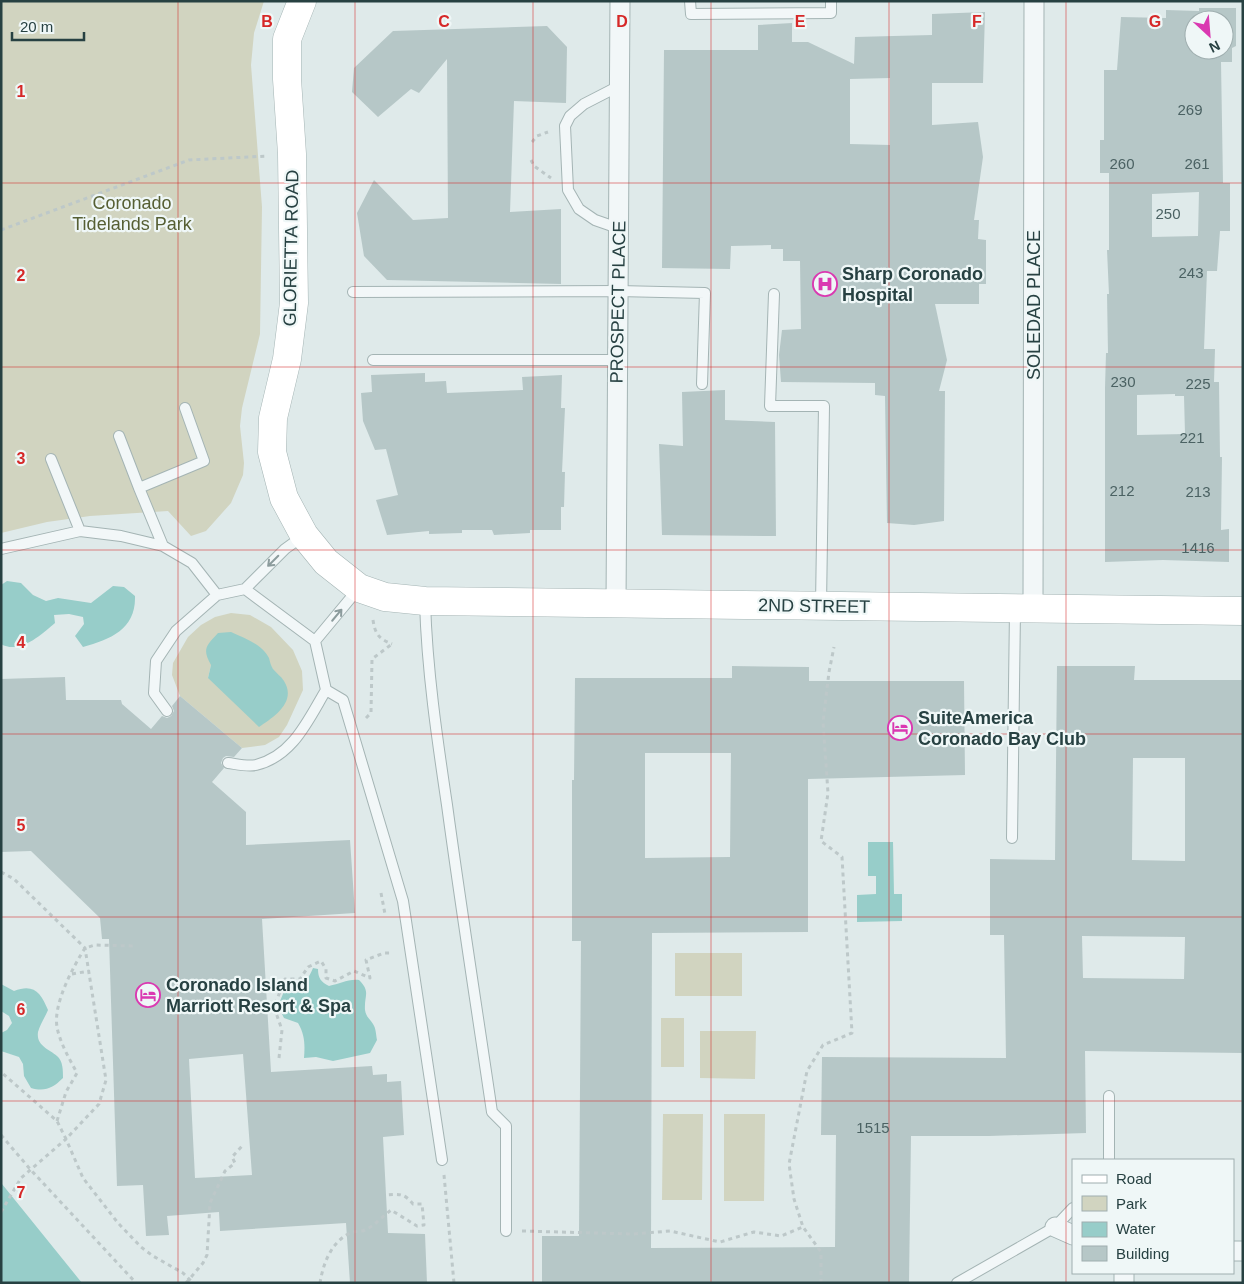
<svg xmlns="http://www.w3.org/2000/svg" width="1244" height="1284" font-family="Helvetica,sans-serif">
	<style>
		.green { fill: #d1d4c0; fill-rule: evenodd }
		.water { fill: #97cdc9 }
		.building { fill: #b6c7c7; fill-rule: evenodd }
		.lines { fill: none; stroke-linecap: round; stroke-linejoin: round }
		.service-casing { stroke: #a4b4b4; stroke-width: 12 }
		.minor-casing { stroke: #a4b4b4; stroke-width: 21 }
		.secondary-casing { stroke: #a4b4b4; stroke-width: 29 }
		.path { stroke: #bdc8c9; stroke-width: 3; stroke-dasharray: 4 4; stroke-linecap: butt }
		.service { stroke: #f2f7f8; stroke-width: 10 }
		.minor { stroke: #f2f7f8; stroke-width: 19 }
		.secondary { stroke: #fff; stroke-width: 28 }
		.oneway { stroke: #8c9c9d }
		.grid { fill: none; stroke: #d62828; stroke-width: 1; stroke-opacity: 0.55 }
		.labels { text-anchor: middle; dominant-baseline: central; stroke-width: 4.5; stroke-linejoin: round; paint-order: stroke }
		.number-label { font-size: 15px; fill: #4b6263 }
		.park-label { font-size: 18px; fill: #565f33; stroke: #eff7f7 }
		.street-label { font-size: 18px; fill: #274142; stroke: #eff7f7 }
		.poi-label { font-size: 18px; font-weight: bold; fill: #274142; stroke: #eff7f7; text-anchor: start }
		.grid-label { font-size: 16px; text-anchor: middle; font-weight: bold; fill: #d62828; stroke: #eff7f7; stroke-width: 4.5; stroke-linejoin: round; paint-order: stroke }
	</style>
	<rect width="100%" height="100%" fill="#dfeaea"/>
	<path class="green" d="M1,1H264L254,33L251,65L262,207L260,334L242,408L240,426L244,463L243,475L231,503L206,531L191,536L168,511L90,516L47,522L1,533Z
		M231,613L250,615L271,627L293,650L302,671L303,690L287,725L279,737L265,745L242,748L180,696L172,675L173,663L188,637L201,625L215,617ZM252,643C267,650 265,656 272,668C274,672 280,676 283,680L208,678L211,665Z
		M675,953H742V996H675Z
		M661,1018H684V1067H661Z
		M700,1031H756L755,1079L700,1078Z
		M663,1114H703L702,1200H662Z
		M724,1114H765L764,1201H724Z"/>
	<path class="water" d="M7,581L21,583L33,595L46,601L58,598L91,603L113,586L124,587L135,596C136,629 111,639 83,647L75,636L84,624L83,617L69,614L54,615L55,623C42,634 20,655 1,644V585Z
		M231,632C244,638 262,644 269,658C270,662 271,666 273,669C276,673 281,676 284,681C297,702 274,717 259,727L208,678L211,665C202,649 206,646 218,633Z
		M868,842H893L894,894H902V921L857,922V895L876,894V876H868Z
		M313,968L318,969C318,978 321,982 329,986C340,984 347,979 359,980C371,992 364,995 365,1010C366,1017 370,1019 373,1024C376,1028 376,1035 377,1040L370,1053L333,1061L316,1057L304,1058C305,1045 305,1035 298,1023L284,1018L278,1006L285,989C303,979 303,991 313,968Z
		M1,984L14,991C34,983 41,993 48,1010C45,1017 40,1025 38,1032C36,1046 49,1049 57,1056C63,1061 63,1070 63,1078C53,1088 45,1092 31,1088L24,1076L23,1064L19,1057L1,1051V1033L7,1030L12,1023L9,1016L1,1011Z
		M1,1183L2,1184L82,1283H1Z"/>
	<path class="building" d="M1199,8H1236V46L1232,48V62H1221L1223,183H1230V231H1220L1217,271H1207L1204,349H1215L1214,382H1219L1220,457H1222L1221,530L1229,529V562L1163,560L1105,562V388L1106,353H1108L1107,294H1109L1107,250H1109V173H1100V140H1104V70H1117L1121,17L1166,18V10L1199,11ZM1194,20H1224V50H1194ZM1199,192L1198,236L1152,237V194ZM1175,394V396H1184L1185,434L1137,435V395Z
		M985,12L983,83H932V125L978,122L983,157L974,220H979L978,239L986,240V284H979V304H935L947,360L939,391H945L944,521L914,525L887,523L885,396L875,395V383L781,382L779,355L782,330L801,329L800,261H783V249H771V245L731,246L730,269L662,268L664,50H758V25L792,23V42H808L854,64L855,37L932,35V14ZM890,78V145L850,144V79Z
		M547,26L567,47L566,103L514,101L510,212L561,209V284L387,280L364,256L357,213L374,180L413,220L448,218L447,59L419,93L411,89L378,117L352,92L354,68L393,31Z
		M425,373V382L446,381L447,393L523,390L522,377L562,375L561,408H565L562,472H565L564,507H561V530H530V533L494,535L492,530H462V533L429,534V531L387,535L376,500L398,495L386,449L375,450L363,421L361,393L372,392L371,375Z
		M725,390V420L775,422L776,536L662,535L659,444L683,446L682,392Z
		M732,666L809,667V681H964L965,775L808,779V932L652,933L651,1248L835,1247L836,1135H821L822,1057L1006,1058L1004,935H990V859L1055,860L1057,666H1135L1134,680H1243V1053L1085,1051L1086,1133L989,1136H911L909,1283H542V1236H579L581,941H572V780H574L575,678H732ZM645,753H731L730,857L645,858ZM1133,758H1185V861L1132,860ZM1082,936L1185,937L1184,979L1083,978Z
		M65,677L66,700H121L122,704L151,729L162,716L167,718L171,716L174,711L172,706L180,696L242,748L234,757L226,756L223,758L221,763L224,768L212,782L246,812V845L350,840L355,913L262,919L271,1072L372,1066L373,1075L387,1074V1082L401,1081L404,1135L383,1137L388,1233L425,1234L427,1283H350L346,1223L220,1231L219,1212L167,1216L169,1235L146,1236L143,1185L117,1186L109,939H102L100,918L31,851L1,852V679ZM243,1054L252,1175L195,1178L189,1059Z"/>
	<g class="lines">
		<defs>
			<path id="service" d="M690,1L691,14L831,13V1
				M618,228L595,220L579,209L568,190L565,126L570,116L584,104L619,86
				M353,292L618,291L705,293L702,384
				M774,294L770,406H824L821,605
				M373,360H617
				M119,436L139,488L204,461L185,408
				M51,459L80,531
				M139,488L163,546
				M1,549L80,531L121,536L163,546L192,563L217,595
				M245,589L285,549L303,536
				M425,602C427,670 437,738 447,805C461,908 477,1010 492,1112L506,1126V1231
				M315,641L359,588
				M326,690L343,700L403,901L442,1160
				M167,711L154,693L156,661L176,631L217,595L245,589L315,641L326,690C308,720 293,756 256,765C248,767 236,764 228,763
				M1012,838L1015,610
				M1109,1160V1096
				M957,1283L1055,1227L1073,1208"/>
			<path id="minor" d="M616,604L620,1
				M1033,608L1034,1
				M1055,1227L1073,1235
				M1233,1251H1243
				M1124,1273V1283"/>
			<path id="secondary" d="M302,1L287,39V79L292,154L294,303L287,359L273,418L272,452L284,498L304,535L326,562L359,588L385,597L425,601L1243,611"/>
		</defs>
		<use href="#service" class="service-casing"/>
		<use href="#minor" class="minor-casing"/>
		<use href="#secondary" class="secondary-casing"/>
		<path class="path" d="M532,142L537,136L548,132
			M531,160L534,166L551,178
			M1,230L189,160L268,156
			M373,620C375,634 379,639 392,644
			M366,718L371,713L372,659L392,644
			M1,872L14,879L85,948L106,1080L99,1104L66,1139L57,1121L1,1072
			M381,893L385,914
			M72,974L89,971
			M279,1058L282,1030L274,1007L285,979H300L308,967L321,961L326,969V978L335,981L354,971L370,978L366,960L384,953H393
			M57,1121L66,1092L77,1073C69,1058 60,1043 57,1027C53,1004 73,967 85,948L95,945L136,946
			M1,1135L30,1169L136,1283
			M444,1175L454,1283
			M1,1212L21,1178L66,1139L83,1178L118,1223L141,1247L153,1256L183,1273L193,1283
			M522,1231L633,1234L670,1231L720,1242L754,1232L781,1236L803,1227
			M186,1283L203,1263L207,1255L210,1203L225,1171L235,1163L232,1157L243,1145
			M320,1283C323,1264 331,1242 350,1233C354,1231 360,1232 365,1230C374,1226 383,1216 391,1210L417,1226L424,1225L422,1204H413C404,1193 400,1194 386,1195
			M821,1283V1252L803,1227L794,1199L789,1164L807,1071L823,1045L852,1033L842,857L821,841L828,793L823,722L829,672L834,647"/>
		<use href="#service" class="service"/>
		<use href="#minor" class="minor"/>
		<use href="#secondary" class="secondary"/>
	</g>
	<defs><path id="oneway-shaft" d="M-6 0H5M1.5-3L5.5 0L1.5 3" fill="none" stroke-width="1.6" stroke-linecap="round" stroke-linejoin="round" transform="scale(1.25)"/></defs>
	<g class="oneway">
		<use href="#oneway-shaft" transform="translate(273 561) rotate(135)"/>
		<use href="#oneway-shaft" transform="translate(337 615) rotate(-50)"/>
	</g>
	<path class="grid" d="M178,1V1283M355,1V1283M533,1V1283M711,1V1283M889,1V1283M1066,1V1283M1,183H1243M1,367H1243M1,550H1243M1,734H1243M1,917H1243M1,1101H1243"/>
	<defs>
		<symbol id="hospital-ring" viewBox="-11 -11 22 22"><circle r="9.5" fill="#eff7f7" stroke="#da39b1" stroke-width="1.5"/><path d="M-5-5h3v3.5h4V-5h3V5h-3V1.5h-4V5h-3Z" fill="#da39b1"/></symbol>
		<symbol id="hotel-ring" viewBox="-11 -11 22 22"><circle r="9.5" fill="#eff7f7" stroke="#da39b1" stroke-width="1.5"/><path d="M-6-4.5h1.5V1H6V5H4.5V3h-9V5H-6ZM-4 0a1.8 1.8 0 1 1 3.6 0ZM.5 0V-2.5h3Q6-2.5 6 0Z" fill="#da39b1"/></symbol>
	</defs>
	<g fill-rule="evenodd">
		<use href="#hospital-ring" x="811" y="270" width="28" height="28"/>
		<use href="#hotel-ring" x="886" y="714" width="28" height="28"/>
		<use href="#hotel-ring" x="134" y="981" width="28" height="28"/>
	</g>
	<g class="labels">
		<g class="number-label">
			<text x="1190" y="109">269</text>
			<text x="1122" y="163">260</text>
			<text x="1197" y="163">261</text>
			<text x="1168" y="213">250</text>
			<text x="1191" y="272">243</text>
			<text x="1123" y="381">230</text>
			<text x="1198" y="383">225</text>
			<text x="1192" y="437">221</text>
			<text x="1122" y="490">212</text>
			<text x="1198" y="491">213</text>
			<text x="1198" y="547">1416</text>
			<text x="873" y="1127">1515</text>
		</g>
		<g class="park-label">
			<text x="132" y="203">Coronado<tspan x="132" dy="21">Tidelands Park</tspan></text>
		</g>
		<g class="street-label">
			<text transform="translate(291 248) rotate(-89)">GLORIETTA ROAD</text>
			<text transform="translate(618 302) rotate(-89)">PROSPECT PLACE</text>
			<text transform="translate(1034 305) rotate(-90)">SOLEDAD PLACE</text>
			<text transform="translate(814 606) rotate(1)">2ND STREET</text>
		</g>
		<g class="poi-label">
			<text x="842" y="274">Sharp Coronado<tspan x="842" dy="21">Hospital</tspan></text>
			<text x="918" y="718">SuiteAmerica<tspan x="918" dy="21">Coronado Bay Club</tspan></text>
			<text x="166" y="985">Coronado Island<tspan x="166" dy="21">Marriott Resort &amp; Spa</tspan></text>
		</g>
	</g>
	<g class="grid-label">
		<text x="267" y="27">B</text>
		<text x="444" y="27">C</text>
		<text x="622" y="27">D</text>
		<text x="800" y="27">E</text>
		<text x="977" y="27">F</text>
		<text x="1155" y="27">G</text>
		<text x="21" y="97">1</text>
		<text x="21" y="281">2</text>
		<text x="21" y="464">3</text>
		<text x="21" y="648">4</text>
		<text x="21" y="831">5</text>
		<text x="21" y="1015">6</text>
		<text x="21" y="1198">7</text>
	</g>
	<rect width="1244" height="1284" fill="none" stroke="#274142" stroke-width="5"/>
	<rect x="1072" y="1159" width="162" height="115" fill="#eff7f7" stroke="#9faeaf"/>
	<rect x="1082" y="1175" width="25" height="8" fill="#ffffff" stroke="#9faeaf"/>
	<text x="1116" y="1184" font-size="15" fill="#274142">Road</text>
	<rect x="1082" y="1196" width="25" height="15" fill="#d1d4c0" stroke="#9faeaf"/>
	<text x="1116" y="1209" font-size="15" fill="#274142">Park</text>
	<rect x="1082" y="1222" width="25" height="15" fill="#97cdc9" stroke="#9faeaf"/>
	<text x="1116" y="1234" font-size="15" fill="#274142">Water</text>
	<rect x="1082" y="1246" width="25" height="15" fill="#b6c7c7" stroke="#9faeaf"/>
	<text x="1116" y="1259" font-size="15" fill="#274142">Building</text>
	<g transform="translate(1209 35) rotate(154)"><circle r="24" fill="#eff7f7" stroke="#9faeaf"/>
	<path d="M0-4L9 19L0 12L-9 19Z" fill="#da39b1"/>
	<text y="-8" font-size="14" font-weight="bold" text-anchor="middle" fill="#274142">N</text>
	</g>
	<path d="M12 32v8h72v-8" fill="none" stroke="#274142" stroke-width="2.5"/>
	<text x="20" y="32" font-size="15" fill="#274142" stroke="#eff7f7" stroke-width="4" paint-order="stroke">20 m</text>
</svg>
